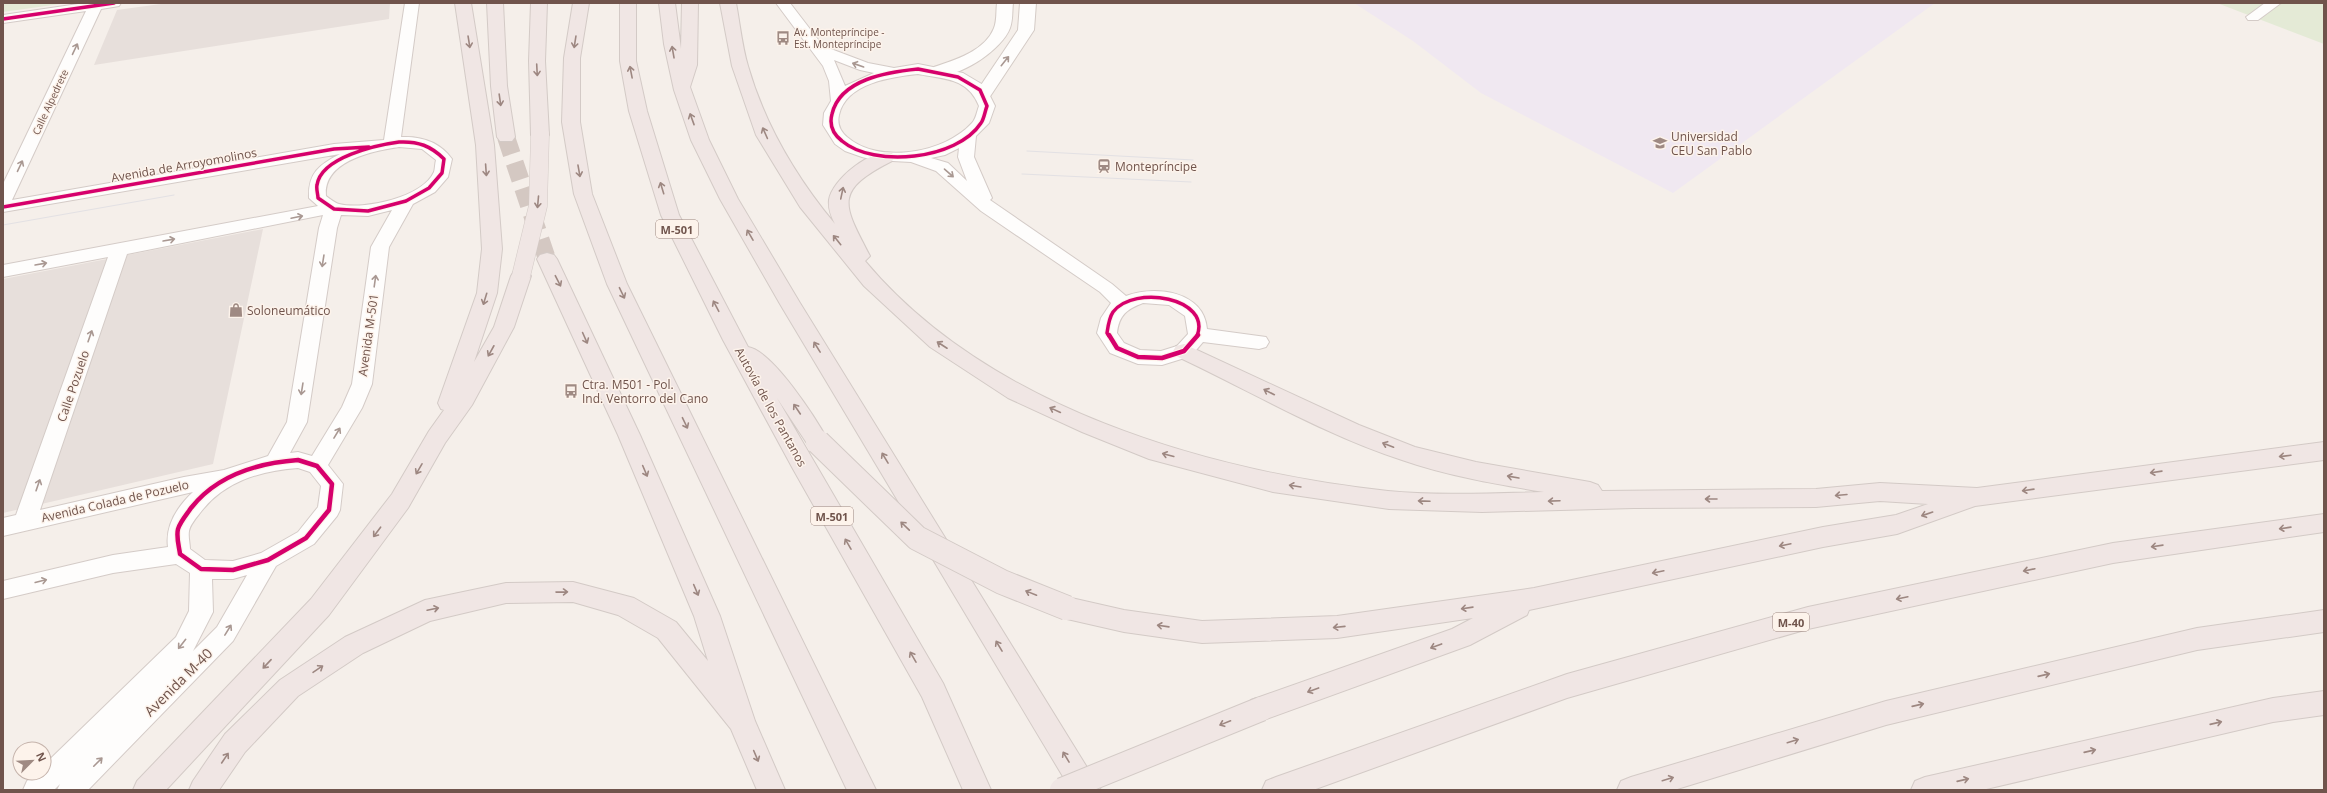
<svg xmlns="http://www.w3.org/2000/svg" width="2327" height="793" font-family="'Open Sans',sans-serif">
	<style>
		.industrial { fill: #e7dfdb }
		.education { fill: #f0e8f1 }
		.green { fill: #e4ead6 }
		.lines { fill: none; stroke-linecap: round; stroke-linejoin: round }
		.highway-tunnel { stroke: #d4c8c2; stroke-width: 18; stroke-dasharray: 18 9; stroke-linecap: butt }
		.street-casing { stroke: #d4cbc7; stroke-width: 2 }
		.secondary-casing { stroke: #d4cbc6; stroke-width: 2 }
		.highway-casing { stroke: #d3cac6; stroke-width: 2 }
		.street { fill: #fefdfc; fill-rule: evenodd }
		.secondary { fill: #fefdfc; fill-rule: evenodd }
		.highway { fill: #f0e6e4; fill-rule: evenodd }
		.tram { stroke: #e3e1e4; stroke-width: 1 }
		.highway-bridge-far1-casing { stroke: #d3cac6; stroke-width: 19; stroke-linecap: butt }
		.highway-bridge-casing { stroke: #d3cac6; stroke-width: 26; stroke-linecap: butt }
		.highway-bridge-far1 { stroke: #f0e6e4; stroke-width: 18 }
		.highway-bridge { stroke: #f0e6e4; stroke-width: 24 }
		.cycleway-far1-casing { stroke: #fdf3eb; stroke-width: 5.5 }
		.cycleway-casing { stroke: #fdf3eb; stroke-width: 7 }
		.cycleway-far1 { stroke: #d6006c; stroke-width: 3.5 }
		.cycleway { stroke: #d6006c; stroke-width: 4.5 }
		.oneway { stroke: #9d8781 }
		.oneway2 { stroke: #a99892 }
		.labels { text-anchor: middle; dominant-baseline: central; stroke-width: 3; stroke-linejoin: round; paint-order: stroke }
		.far-poi-label { font-size: 10px; fill: #70544c; stroke: #fdf3eb; text-anchor: start }
		.far-street-label { font-size: 10px; fill: #70544c; stroke: #fdf3eb }
		.shield { fill: #fdf3eb; stroke: #9a847c; stroke-width: 1 }
		.shield-label { font-size: 11px; font-weight: bold; fill: #70544c }
		.poi-label { font-size: 12px; fill: #70544c; stroke: #fdf3eb; text-anchor: start }
		.street-label { font-size: 12px; fill: #70544c; stroke: #fdf3eb }
		.near-street-label { font-size: 14px; fill: #70544c; stroke: #fdf3eb }
	</style>
	<rect width="100%" height="100%" fill="#f5efea"/>
	<path class="industrial" d="M168,3H390L389,19L94,65L117,10Z
		M263,229L213,464L3,513V279Z"/>
	<path class="education" d="M1354,3H1935L1673,193L1481,93L1413,41Z"/>
	<path class="green" d="M3,3H67L3,12Z
		M2217,3H2324V44Z"/>
	<g class="lines">
		<path class="highway-tunnel" d="M506,137L547,259"/>
		<defs>
			<path id="street" d="M85,3H121L119,6L101,9L12,200L334,144L384,140L405,3H419L401,137C421,136 440,142 452,159L448,177L435,192L413,204L389,247L372,384L362,408L328,465L343,484L340,510L337,516L314,544L276,566L233,641L88,790H57L60,784L54,790H23L27,781L36,773H44V765L176,637L189,611L190,573L176,564L113,573L3,599V581L113,555L168,547C165,525 178,506 193,492L3,536V518L16,515L108,257L3,277V265L318,206L309,198C308,173 319,165 340,154L3,212V184L86,11L3,23V15ZM399,147L422,149L436,160C435,163 435,169 434,172C422,198 364,210 339,204C335,203 330,199 326,196C323,161 372,151 399,147ZM392,210L371,247L352,384L342,407L312,456L298,452L290,453L307,422L337,228L341,215L368,216ZM323,215L319,228L287,422L268,456L224,470L184,477L40,510L127,254ZM298,468L310,472L321,486L318,507L298,532L261,553L233,561L205,560L190,549C190,544 188,537 189,531C190,525 196,518 200,513C224,481 260,471 298,468ZM247,575L217,627L193,651L213,612L212,579H233Z
				M776,3H790L823,46L868,63L894,68L918,64L963,73L985,86L995,106L989,123L976,136L974,157L992,198L990,200L1112,284L1126,296C1155,285 1204,291 1207,329L1266,337L1269,342L1266,347L1259,349L1203,342L1191,356L1162,365L1138,364L1110,353L1097,333L1101,318L1111,303L1100,292L981,211L936,171L911,162L874,160L862,157L845,151L835,144L823,125L824,113L831,101L829,81L823,66ZM834,60L860,70L874,73L845,86ZM918,74C945,79 968,78 979,106C977,111 976,119 972,123C945,153 879,165 847,137C840,131 837,124 839,115C846,83 891,77 918,74ZM959,148L958,157L967,181L948,163L931,158L945,155ZM1143,303L1169,305L1185,316L1188,334L1177,346L1161,351L1140,350L1124,343L1117,333C1119,315 1127,309 1143,303Z
				M2265,3H2281L2258,20H2248L2246,17Z"/>
			<path id="secondary" d="M997,3H1013C1012,11 1013,20 1010,28C1002,50 957,80 934,75L932,71L934,67C955,60 985,51 994,28C997,21 996,11 997,3Z
				M1020,3H1036L1034,30L989,98H977L975,94L1018,30Z"/>
			<path id="highway" d="M455,3H471L494,145L502,249L497,293L474,362L494,327L511,276L514,271L521,269L528,271L531,276L514,327L472,405L445,443L408,508L329,615L166,790H133L137,781L311,599L392,494L429,431L444,410L441,409L438,403L477,293L482,249L476,145Z
				M487,3H503L507,86L515,137L512,141H500L497,137L491,86Z
				M531,3H547L545,61L549,135L546,139H534L531,135L529,61Z
				M573,3H589L580,58V122L592,194L627,284L876,790H847L607,284L574,194L562,122L564,58Z
				M620,3H636V61L647,111L679,215L748,347C773,351 817,420 829,442L826,448L818,450L810,448L777,398L943,683L991,790H963L922,697L793,469L723,340L661,215L629,111L620,61Z
				M659,3H675L681,49L682,3H698L697,65L690,87L709,140L738,199L800,303L1101,790H1071L780,304L720,199L691,140L674,90L664,44Z
				M720,3H736C740,24 742,46 748,66C765,125 796,177 835,224C831,216 828,209 829,200C832,179 872,148 892,153L895,157L892,161C833,191 843,204 870,256L865,261C987,407 1205,471 1388,491C1439,496 1493,493 1544,492C1496,484 1448,476 1402,460C1324,435 1251,391 1176,356L1173,351L1176,346L1184,344L1359,425L1415,447L1476,462L1590,482L1598,485L1602,491L1816,489L1880,483L1977,488L2324,442V460L1975,506L1897,534L1823,547L1529,610L1527,615L1470,645L1261,721L1251,718L1247,709L1251,700L1452,629L1473,618L1337,638L1202,643L1124,632L1067,619L1058,616L1054,608L1058,600L1067,597L1124,610L1202,621L1337,616L1534,588L1823,527L1896,515L1928,504L1880,501L1816,507L1634,508L1482,512L1389,509L1273,492L1149,459L1082,432L1008,398L930,347L864,286L800,207L756,135L732,66Z
				M547,253L554,255L557,259L640,435L720,616L755,721L785,790H757L731,729L658,638L618,615L573,602L506,603L430,621L363,653L298,696L245,752L219,790H189L193,781L225,734L280,680L345,637L425,600L506,583L573,582L634,598L676,622L708,661L694,616L618,435L537,259L540,255Z
				M2324,514V532L2113,563L1808,629L1567,698L1313,790H1262L1266,781L1276,777L1567,674L1808,607L2113,543Z
				M2324,610V632L2197,650L1886,725L1674,790H1617L1621,781L1631,777L1886,701L2197,628Z
				M2324,691V715L2273,722L1982,790H1911L1915,781L1925,777L2273,698Z"/>
		</defs>
		<use href="#street" class="street-casing"/>
		<use href="#secondary" class="secondary-casing"/>
		<use href="#highway" class="highway-casing"/>
		<use href="#street" class="street"/>
		<use href="#secondary" class="secondary"/>
		<use href="#highway" class="highway"/>
		<path class="tram" d="M1027,151L1193,160
			M1022,174L1191,182
			M3,225L174,195"/>
		<defs>
			<path id="highway-bridge-far1" d="M521,276L538,206L540,135"/>
			<path id="highway-bridge" d="M818,442L917,538L1002,582L1067,608
				M1062,790L1261,709"/>
		</defs>
		<use href="#highway-bridge-far1" class="highway-bridge-far1-casing"/>
		<use href="#highway-bridge" class="highway-bridge-casing"/>
		<use href="#highway-bridge-far1" class="highway-bridge-far1"/>
		<use href="#highway-bridge" class="highway-bridge"/>
		<defs>
			<path id="cycleway-far1" d="M3,19L114,3
				M918,69L958,77L980,90L987,106C985,111 984,119 981,123C957,160 874,168 842,141C833,134 829,125 832,114C840,79 888,72 918,69Z
				M399,142C418,141 431,146 444,159L442,173L429,188L406,201L368,211L334,209L318,198C318,194 316,189 317,185C321,157 377,145 399,142Z
				M3,207L334,149L369,147
				M1109,336L1107,333C1108,326 1109,318 1113,312C1134,284 1212,298 1197,336"/>
			<path id="cycleway" d="M1109,335L1117,348L1138,357L1162,358L1184,351L1198,335
				M298,460L317,466L332,484L329,510L306,538L268,560L233,570L201,569L180,554C179,546 176,537 178,529C180,522 187,514 191,508C217,475 257,463 298,460Z"/>
		</defs>
		<use href="#cycleway-far1" class="cycleway-far1-casing"/>
		<use href="#cycleway" class="cycleway-casing"/>
		<use href="#cycleway-far1" class="cycleway-far1"/>
		<use href="#cycleway" class="cycleway"/>
	</g>
	<defs><path id="oneway-shaft" d="M-6 0H5M1.5-3L5.5 0L1.5 3" fill="none" stroke-width="1.6" stroke-linecap="round" stroke-linejoin="round"/></defs>
	<g class="oneway">
		<use href="#oneway-shaft" transform="translate(469 42) rotate(81)"/>
		<use href="#oneway-shaft" transform="translate(575 42) rotate(99)"/>
		<use href="#oneway-shaft" transform="translate(673 52) rotate(-100)"/>
		<use href="#oneway-shaft" transform="translate(537 70) rotate(87)"/>
		<use href="#oneway-shaft" transform="translate(631 72) rotate(-101)"/>
		<use href="#oneway-shaft" transform="translate(500 100) rotate(82)"/>
		<use href="#oneway-shaft" transform="translate(692 119) rotate(-110)"/>
		<use href="#oneway-shaft" transform="translate(765 133) rotate(-114)"/>
		<use href="#oneway-shaft" transform="translate(486 170) rotate(86)"/>
		<use href="#oneway-shaft" transform="translate(579 171) rotate(80)"/>
		<use href="#oneway-shaft" transform="translate(662 188) rotate(-107)"/>
		<use href="#oneway-shaft" transform="translate(842 193) rotate(-78)"/>
		<use href="#oneway-shaft" transform="translate(538 202) rotate(95)"/>
		<use href="#oneway-shaft" transform="translate(750 235) rotate(-120)"/>
		<use href="#oneway-shaft" transform="translate(837 240) rotate(-129)"/>
		<use href="#oneway-shaft" transform="translate(558 281) rotate(63)"/>
		<use href="#oneway-shaft" transform="translate(622 293) rotate(64)"/>
		<use href="#oneway-shaft" transform="translate(485 299) rotate(107)"/>
		<use href="#oneway-shaft" transform="translate(716 306) rotate(-118)"/>
		<use href="#oneway-shaft" transform="translate(585 338) rotate(66)"/>
		<use href="#oneway-shaft" transform="translate(942 345) rotate(-147)"/>
		<use href="#oneway-shaft" transform="translate(817 347) rotate(-122)"/>
		<use href="#oneway-shaft" transform="translate(491 351) rotate(119)"/>
		<use href="#oneway-shaft" transform="translate(1269 392) rotate(-153)"/>
		<use href="#oneway-shaft" transform="translate(797 409) rotate(-124)"/>
		<use href="#oneway-shaft" transform="translate(1055 410) rotate(-155)"/>
		<use href="#oneway-shaft" transform="translate(685 423) rotate(64)"/>
		<use href="#oneway-shaft" transform="translate(1388 445) rotate(-159)"/>
		<use href="#oneway-shaft" transform="translate(1168 455) rotate(-165)"/>
		<use href="#oneway-shaft" transform="translate(2285 456) rotate(173)"/>
		<use href="#oneway-shaft" transform="translate(885 458) rotate(-121)"/>
		<use href="#oneway-shaft" transform="translate(419 469) rotate(120)"/>
		<use href="#oneway-shaft" transform="translate(645 471) rotate(67)"/>
		<use href="#oneway-shaft" transform="translate(2156 472) rotate(172)"/>
		<use href="#oneway-shaft" transform="translate(1513 477) rotate(-170)"/>
		<use href="#oneway-shaft" transform="translate(1295 486) rotate(-171)"/>
		<use href="#oneway-shaft" transform="translate(2028 490) rotate(172)"/>
		<use href="#oneway-shaft" transform="translate(1841 495) rotate(175)"/>
		<use href="#oneway-shaft" transform="translate(1711 499) rotate(180)"/>
		<use href="#oneway-shaft" transform="translate(1424 501) rotate(-178)"/>
		<use href="#oneway-shaft" transform="translate(1554 501) rotate(178)"/>
		<use href="#oneway-shaft" transform="translate(1927 514) rotate(161)"/>
		<use href="#oneway-shaft" transform="translate(905 526) rotate(-136)"/>
		<use href="#oneway-shaft" transform="translate(2285 528) rotate(172)"/>
		<use href="#oneway-shaft" transform="translate(377 532) rotate(127)"/>
		<use href="#oneway-shaft" transform="translate(848 544) rotate(-120)"/>
		<use href="#oneway-shaft" transform="translate(1785 545) rotate(168)"/>
		<use href="#oneway-shaft" transform="translate(2157 546) rotate(172)"/>
		<use href="#oneway-shaft" transform="translate(2029 570) rotate(168)"/>
		<use href="#oneway-shaft" transform="translate(1658 572) rotate(168)"/>
		<use href="#oneway-shaft" transform="translate(696 590) rotate(67)"/>
		<use href="#oneway-shaft" transform="translate(562 592) rotate(-1)"/>
		<use href="#oneway-shaft" transform="translate(1031 593) rotate(-158)"/>
		<use href="#oneway-shaft" transform="translate(1902 598) rotate(168)"/>
		<use href="#oneway-shaft" transform="translate(1467 608) rotate(172)"/>
		<use href="#oneway-shaft" transform="translate(433 609) rotate(-12)"/>
		<use href="#oneway-shaft" transform="translate(1163 626) rotate(-172)"/>
		<use href="#oneway-shaft" transform="translate(1339 627) rotate(174)"/>
		<use href="#oneway-shaft" transform="translate(999 646) rotate(-121)"/>
		<use href="#oneway-shaft" transform="translate(1436 646) rotate(160)"/>
		<use href="#oneway-shaft" transform="translate(913 657) rotate(-120)"/>
		<use href="#oneway-shaft" transform="translate(267 664) rotate(133)"/>
		<use href="#oneway-shaft" transform="translate(318 669) rotate(-34)"/>
		<use href="#oneway-shaft" transform="translate(2044 675) rotate(-13)"/>
		<use href="#oneway-shaft" transform="translate(1313 690) rotate(160)"/>
		<use href="#oneway-shaft" transform="translate(1918 705) rotate(-13)"/>
		<use href="#oneway-shaft" transform="translate(1225 723) rotate(158)"/>
		<use href="#oneway-shaft" transform="translate(2216 723) rotate(-13)"/>
		<use href="#oneway-shaft" transform="translate(1793 741) rotate(-17)"/>
		<use href="#oneway-shaft" transform="translate(2090 751) rotate(-13)"/>
		<use href="#oneway-shaft" transform="translate(756 756) rotate(67)"/>
		<use href="#oneway-shaft" transform="translate(1066 757) rotate(-121)"/>
		<use href="#oneway-shaft" transform="translate(225 758) rotate(-56)"/>
		<use href="#oneway-shaft" transform="translate(1668 779) rotate(-17)"/>
		<use href="#oneway-shaft" transform="translate(1963 780) rotate(-13)"/>
	</g>
	<g class="oneway2">
		<use href="#oneway-shaft" transform="translate(75 49) rotate(-65)"/>
		<use href="#oneway-shaft" transform="translate(1005 61) rotate(-51)"/>
		<use href="#oneway-shaft" transform="translate(858 65) rotate(-161)"/>
		<use href="#oneway-shaft" transform="translate(20 166) rotate(-65)"/>
		<use href="#oneway-shaft" transform="translate(949 173) rotate(41)"/>
		<use href="#oneway-shaft" transform="translate(297 217) rotate(-12)"/>
		<use href="#oneway-shaft" transform="translate(169 240) rotate(-10)"/>
		<use href="#oneway-shaft" transform="translate(323 261) rotate(99)"/>
		<use href="#oneway-shaft" transform="translate(41 264) rotate(-10)"/>
		<use href="#oneway-shaft" transform="translate(375 281) rotate(-82)"/>
		<use href="#oneway-shaft" transform="translate(90 336) rotate(-71)"/>
		<use href="#oneway-shaft" transform="translate(302 389) rotate(99)"/>
		<use href="#oneway-shaft" transform="translate(337 433) rotate(-59)"/>
		<use href="#oneway-shaft" transform="translate(38 485) rotate(-71)"/>
		<use href="#oneway-shaft" transform="translate(41 581) rotate(-14)"/>
		<use href="#oneway-shaft" transform="translate(228 630) rotate(-58)"/>
		<use href="#oneway-shaft" transform="translate(182 644) rotate(128)"/>
		<use href="#oneway-shaft" transform="translate(98 762) rotate(-45)"/>
	</g>
	<defs>
		<symbol id="bus-bare" viewBox="-9 -9 18 18"><path d="M-5-6H5V4H4V6H2V4H-2V6H-4V4H-5ZM-3.5-4V0h7V-4ZM-3.5 1.2v1.5H-2V1.2ZM2 1.2v1.5H3.5V1.2Z" fill="#9f8a83" stroke="#fdf3eb" stroke-width="2.5" paint-order="stroke"/></symbol>
		<symbol id="university-bare" viewBox="-9 -9 18 18"><path d="M0-5L7-2L0 1L-7-2ZM-4 1L0 2.5L4 1V4Q0 6-4 4Z" fill="#9f8a83" stroke="#fdf3eb" stroke-width="2.5" paint-order="stroke"/></symbol>
		<symbol id="station-bare" viewBox="-9 -9 18 18"><path d="M-3-6H3Q5-6 5-4V2Q5 4 3 4L4.5 6H3L1.5 4h-3L-3 6H-4.5L-3 4Q-5 4-5 2V-4Q-5-6-3-6ZM-3.5-4v3h7v-3ZM-3.5 1v1.5H-2V1ZM2 1v1.5H3.5V1Z" fill="#9f8a83" stroke="#fdf3eb" stroke-width="2.5" paint-order="stroke"/></symbol>
		<symbol id="shop-bare" viewBox="-9 -9 18 18"><path d="M-5-2.5h2.3a2.7 3.5 0 0 1 5.4 0H5L5.5 6h-11ZM-1.5-2.5h3a1.5 2.3 0 0 0-3 0Z" fill="#9f8a83" stroke="#fdf3eb" stroke-width="2.5" paint-order="stroke"/></symbol>
	</defs>
	<g fill-rule="evenodd">
		<use href="#bus-bare" x="773" y="28" width="20" height="20"/>
		<use href="#university-bare" x="1650" y="133" width="20" height="20"/>
		<use href="#station-bare" x="1094" y="156" width="20" height="20"/>
		<use href="#shop-bare" x="226" y="300" width="20" height="20"/>
		<use href="#bus-bare" x="561" y="381" width="20" height="20"/>
	</g>
	<g class="labels">
		<g class="far-poi-label">
			<text x="794" y="32">Av. Montepríncipe -<tspan x="794" dy="12">Est. Montepríncipe</tspan></text>
		</g>
		<g class="far-street-label">
			<text transform="translate(50 102) rotate(-65)">Calle Alpedrete</text>
		</g>
		<g class="shield">
			<rect x="656" y="220" width="42" height="18" rx="3"/>
			<rect x="811" y="507" width="42" height="18" rx="3"/>
			<rect x="1773" y="613" width="36" height="18" rx="3"/>
		</g>
		<g class="shield-label">
			<text x="677" y="229">M-501</text>
			<text x="832" y="516">M-501</text>
			<text x="1791" y="622">M-40</text>
		</g>
		<g class="poi-label">
			<text x="1671" y="136">Universidad<tspan x="1671" dy="14">CEU San Pablo</tspan></text>
			<text x="1115" y="166">Montepríncipe</text>
			<text x="247" y="310">Soloneumático</text>
			<text x="582" y="384">Ctra. M501 - Pol.<tspan x="582" dy="14">Ind. Ventorro del Cano</tspan></text>
		</g>
		<g class="street-label">
			<text transform="translate(184 165) rotate(-10)">Avenida de Arroyomolinos</text>
			<text transform="translate(368 335) rotate(-82)">Avenida M-501</text>
			<text transform="translate(73 386) rotate(-71)">Calle Pozuelo</text>
			<text transform="translate(771 407) rotate(61)">Autovía de los Pantanos</text>
			<text transform="translate(115 501) rotate(-13)">Avenida Colada de Pozuelo</text>
		</g>
		<g class="near-street-label">
			<text transform="translate(178 682) rotate(-45)">Avenida M-40</text>
		</g>
	</g>
	<rect width="2327" height="793" fill="none" stroke="#70544c" stroke-width="8"/>
	<g transform="translate(32 761) rotate(66)"><circle r="19" fill="#fdf3eb" stroke="#c5b3ab"/>
	<path d="M0-3L7 15L0 10L-7 15Z" fill="#9f8a83"/>
	<text y="-6" font-size="11" font-weight="bold" text-anchor="middle" fill="#70544c">N</text>
	</g>
</svg>
